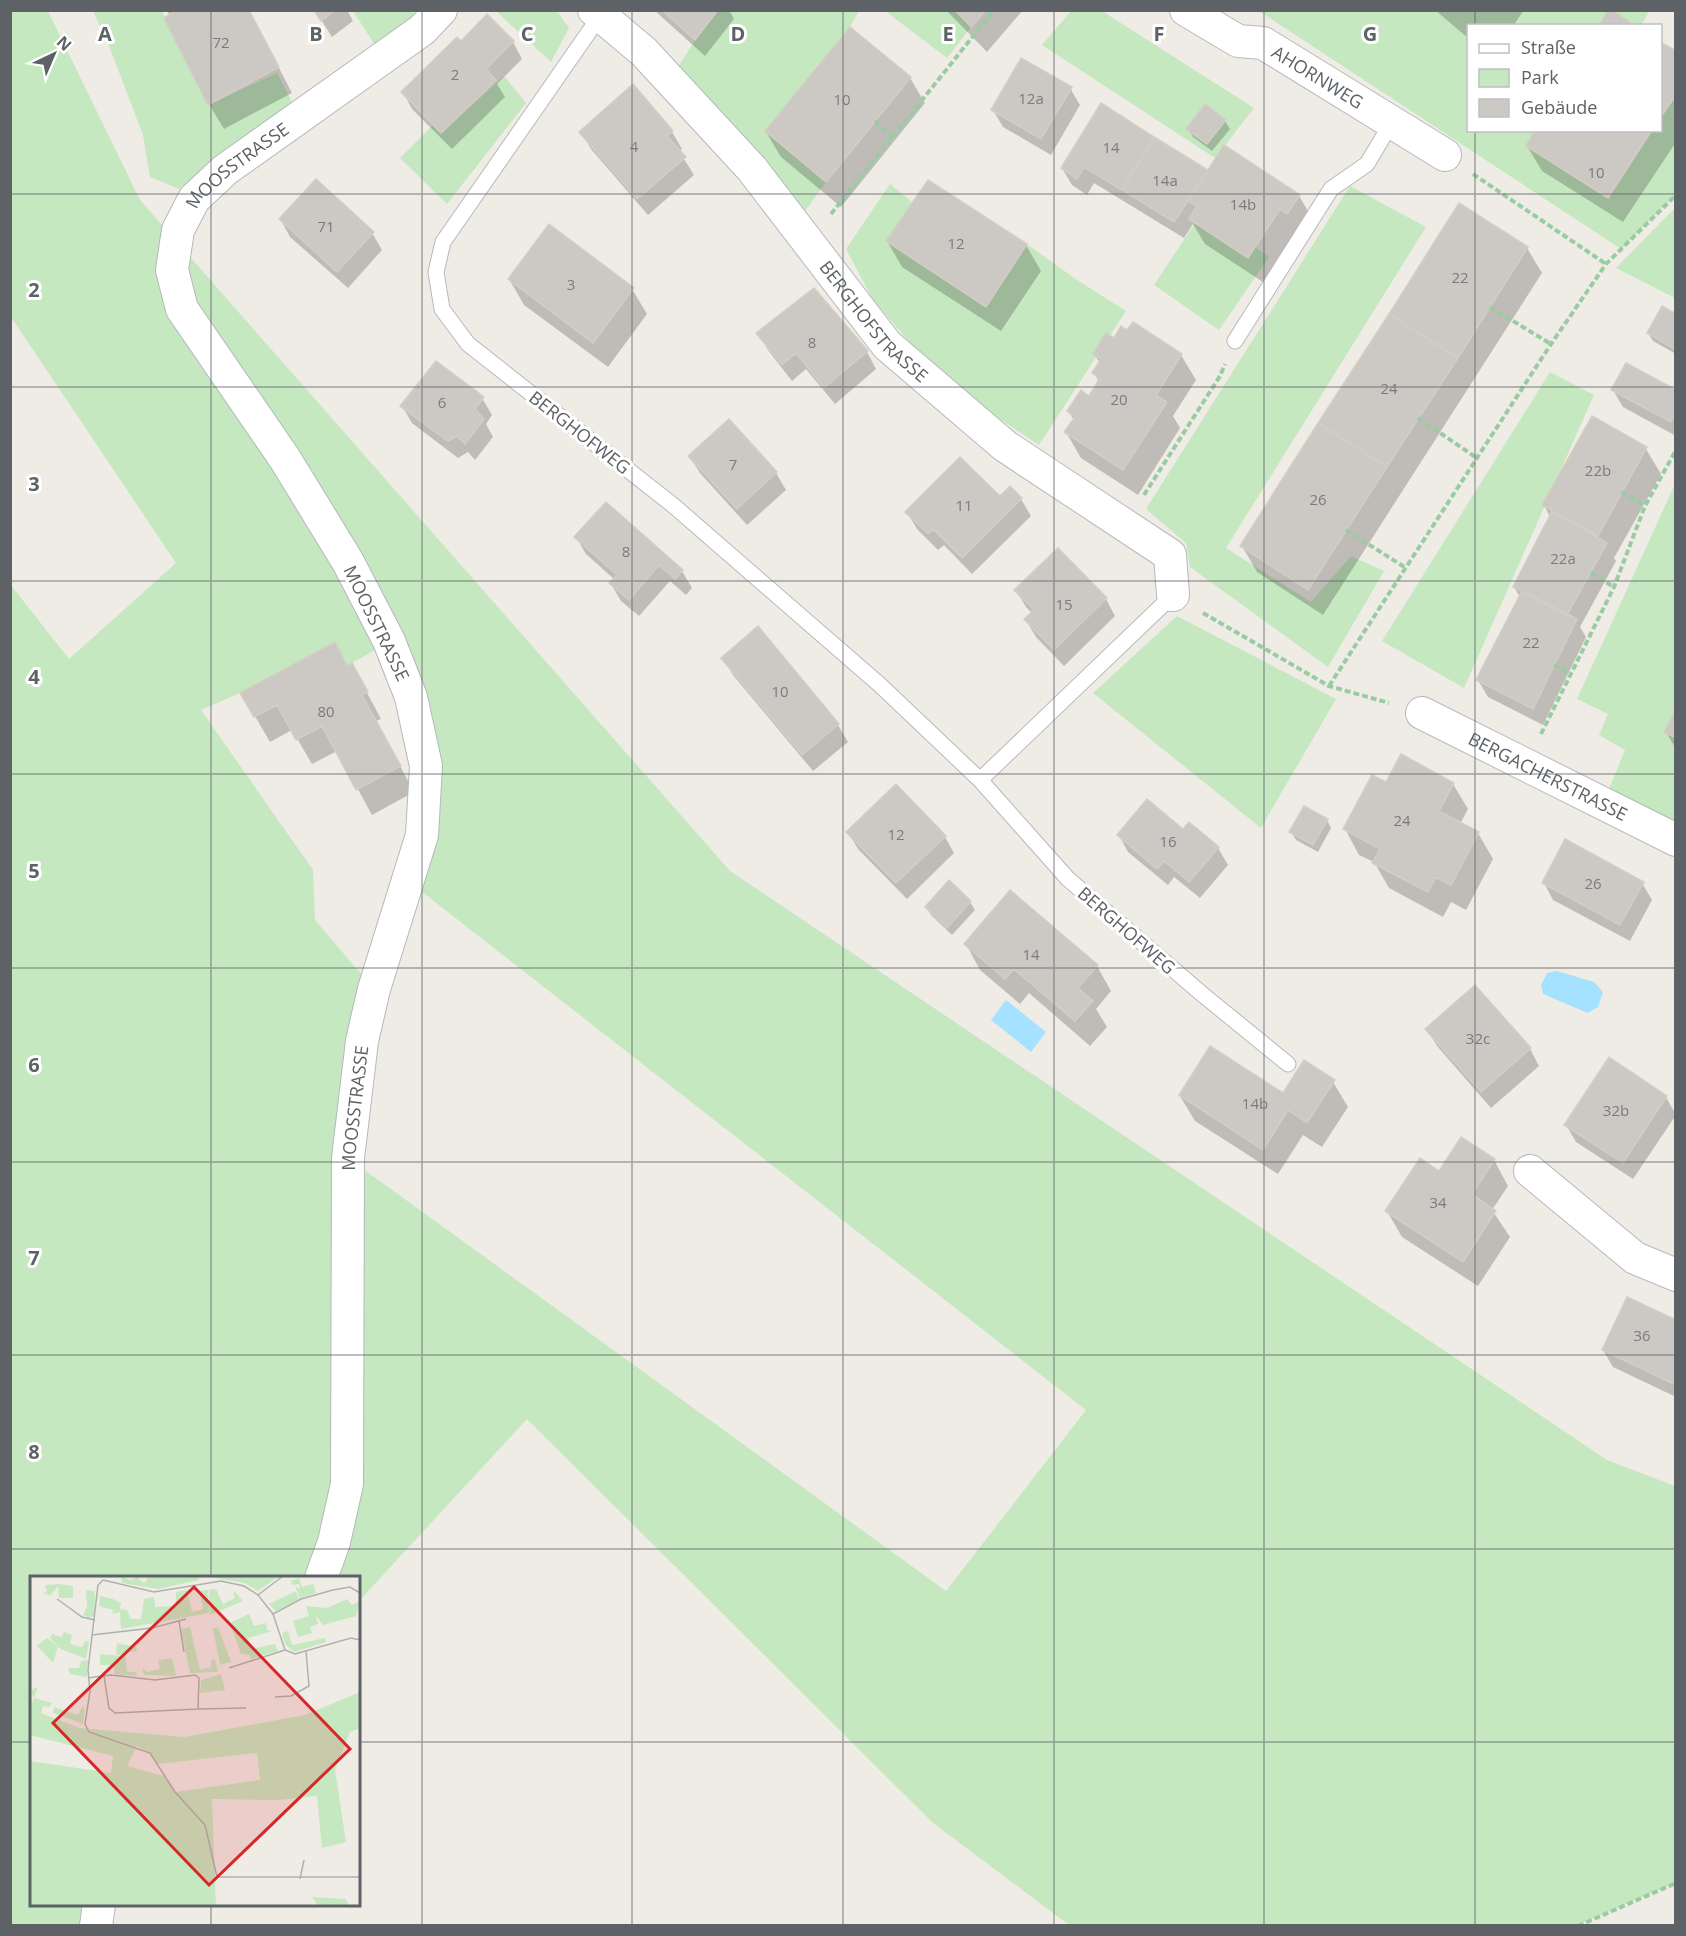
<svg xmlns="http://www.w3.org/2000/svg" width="1686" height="1936" font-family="'Open Sans',sans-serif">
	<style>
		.green { fill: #c5e8c0; fill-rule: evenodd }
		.water { fill: #a5e2ff }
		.shadow { fill: #0003 }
		.building { fill: #ccc9c4; stroke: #d4cdc2; stroke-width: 1.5 }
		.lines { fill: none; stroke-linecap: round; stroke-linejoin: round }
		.service-casing { stroke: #b5b8bc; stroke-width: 17 }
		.minor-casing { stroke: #b5b8bc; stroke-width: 34 }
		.path { stroke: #9acca3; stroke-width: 4; stroke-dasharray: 6 3; stroke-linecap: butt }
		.service { stroke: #fff; stroke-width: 15 }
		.minor { stroke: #fff; stroke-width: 32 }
		.grid { fill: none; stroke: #5c6266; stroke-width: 1.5; stroke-opacity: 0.55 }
		.labels { text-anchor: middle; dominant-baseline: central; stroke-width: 6; stroke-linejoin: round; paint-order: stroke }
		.number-label { font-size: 15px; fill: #787c7e }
		.street-label { font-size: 18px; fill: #5c6266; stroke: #fff }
		.inset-road { fill: none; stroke: #b0b1ae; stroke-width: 1.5 }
		.view { fill: #d62828; fill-opacity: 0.15; stroke: #d62828; stroke-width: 3 }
		.inset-edge { fill: none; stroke: #5c6266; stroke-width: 3 }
		.grid-label { font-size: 20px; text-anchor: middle; font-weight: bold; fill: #5c6266; stroke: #fff; stroke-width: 6; stroke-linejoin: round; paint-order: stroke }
	</style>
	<rect width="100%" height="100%" fill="#efece5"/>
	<path class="green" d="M11,11H48L140,200L730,871L1607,1460L1675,1486V1883L1578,1925H1069L933,1823L527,1419L359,1601L358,1578H32V1904L99,1905L96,1925H11L10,584L69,659L176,563L11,317ZM334,642L347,666L389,642L422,835L408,881L1086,1410L946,1591L348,1158L374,989L315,920L313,870L201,710L240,693Z
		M93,11H162L208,105L277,73L292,102L179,189L150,177L143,135L109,46Z
		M353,11H412L414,16L408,24L375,45Z
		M496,11H557L569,28L551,62Z
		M718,11H859L850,27L765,131L826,182L805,211L678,67L695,40Z
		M885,11H955L971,27L947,58Z
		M1071,11H1102L1254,108L1215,158L1042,45Z
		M1259,11H1608L1599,25L1468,26V130L1535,131L1526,146L1608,197L1652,131L1660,130L1661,117L1675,94V195L1621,249Z
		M1612,11H1649L1641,26L1635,25Z
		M504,76L526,103L447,204L400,158L433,125L442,133Z
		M890,184L912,202L886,241L986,306L1027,244L1077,280L1126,311L1039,445L965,396L932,369L872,298L846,249Z
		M1350,186L1426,227L1226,548L1311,602L1351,556L1384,571L1328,667L1190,567L1186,543L1146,509Z
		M1675,208V298L1616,268Z
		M1195,223L1255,247L1269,257L1219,330L1154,285Z
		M1550,372L1594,395L1464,688L1382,641Z
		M1675,484L1676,710L1664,732L1675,738V823L1609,789L1625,750L1599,735L1608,714L1577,699Z
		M1177,616L1336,699L1261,828L1093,693Z"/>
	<path class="water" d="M1557,971L1594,982L1603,992L1598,1007L1588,1013L1543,994L1541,985L1547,973Z
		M1006,1000L1046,1032L1031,1052L991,1020Z"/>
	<path class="shadow" d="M167,10H249L292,93L224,129L209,104Z
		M315,10H347L353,21L332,37Z
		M654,10H729L734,19L705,56Z
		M946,10H1023L987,52Z
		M1435,10H1524L1513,26H1468V38Z
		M513,42L522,59L497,84L505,97L452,149L412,109L403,92L461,43Z
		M1660,44L1676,53V142L1623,222L1542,171L1527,146L1537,130H1660Z
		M910,78L925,103L841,207L781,157L766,132Z
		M1070,88L1080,105L1051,155L1003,127L993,110Z
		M1102,105L1207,171L1299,196L1314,221L1295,234L1263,282L1205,244L1193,224L1184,238L1094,183L1087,195L1072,185L1062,168Z
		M1225,121L1230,129L1212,151L1193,137L1188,129Z
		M581,132H672L682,149L679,151L694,175L648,215L591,149Z
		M281,220L372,233L382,250L348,288L290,237Z
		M887,241L1026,245L1041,271L1001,331L902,267Z
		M1527,248L1542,273L1323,615L1257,572L1242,546Z
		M509,279L632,289L647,314L608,367L524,305Z
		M1676,316V354L1653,341L1648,333Z
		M758,333L867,352L876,369L835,404L806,369L792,381L768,350Z
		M1114,340L1181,355L1196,380L1173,416L1180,428L1138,495L1081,458L1066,432L1074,420L1069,412L1089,398L1099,382L1094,373L1100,363L1094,354Z
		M1613,390L1676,391V436L1623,407Z
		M482,398L492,415L486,424L493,437L475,460L468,452L458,458L412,423L402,406Z
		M729,421L776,473L786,490L747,525L700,473L690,457Z
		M1646,449L1661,474L1614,558L1616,561L1580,627L1586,637L1543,725L1488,697L1478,680L1520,597L1514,587L1550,517L1544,505Z
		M1010,488L1021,499L1031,516L972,574L944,545L938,550L917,529L907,512L1000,498Z
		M576,537L682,571L692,588L686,595L670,581L639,616L621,601L611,584L615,580L586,554Z
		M1016,590L1106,599L1115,616L1064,666L1036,637L1026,620L1032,613L1026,607Z
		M723,658L838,725L848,742L813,771L733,675Z
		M347,668L366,691L381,719L376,721L414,792L372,815L337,751L312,764L292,730L270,742L242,694Z
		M1676,713V749L1666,732Z
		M1387,784H1453L1468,809L1460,824L1478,833L1493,859L1466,910L1451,902L1443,917L1389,888L1374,862L1359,855L1345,829Z
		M1327,820L1331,828L1318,852L1296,840L1291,832Z
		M1189,824L1218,848L1228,865L1200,898L1174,877L1168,885L1128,852L1119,835L1183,831Z
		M848,832L945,837L954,853L907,899L858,849Z
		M1544,883H1642L1652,900L1630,941L1553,900Z
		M970,902L975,910L952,935L931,915L926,907Z
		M966,944L1097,966L1111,991L1096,1009L1107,1027L1090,1046L1029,993L1020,1004L980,970Z
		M1427,1029L1530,1049L1539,1066L1491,1108L1437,1046Z
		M1333,1082L1348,1107L1322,1147L1303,1135L1278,1174L1195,1121L1180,1096L1283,1095Z
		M1666,1097L1676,1115L1633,1179L1576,1142L1566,1125Z
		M1494,1160L1508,1186L1492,1210L1510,1237L1478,1286L1402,1237L1387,1211L1440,1173Z
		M1676,1322V1397L1613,1367L1603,1350Z"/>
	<path class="building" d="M177,10H249L279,67L208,105L164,18Z
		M314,10H335L321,21Z
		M662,10H718L695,40Z
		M955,10H986L971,27Z
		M1608,10H1612L1635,26H1599Z
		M487,14L514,41L486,69L496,80L441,133L401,92L457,37L461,41Z
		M850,27L911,77L826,182L765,131Z
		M1660,42L1676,51V95L1660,118Z
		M1021,58L1072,87L1041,139L991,110Z
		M633,84L673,131L667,136L686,157L637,199L579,132Z
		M1101,103L1154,137L1122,190L1084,167L1077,179L1061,168Z
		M1205,104L1226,120L1207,144L1186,129Z
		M1535,130H1652L1608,198L1526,146Z
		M1154,137L1208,170L1174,222L1122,190Z
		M1224,145L1300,195L1287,214L1280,209L1248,258L1189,219L1197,206L1188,201Z
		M316,179L374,232L337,272L279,219Z
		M928,180L1027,244L986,307L886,241Z
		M1459,203L1528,247L1458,358L1389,314Z
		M549,224L634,288L593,343L508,279Z
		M814,288L868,351L824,388L796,353L782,365L756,333Z
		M1662,306L1676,314V350L1647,333Z
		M1389,314L1458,358L1387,467L1318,423Z
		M1133,322L1182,354L1156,395L1167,402L1123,470L1064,432L1075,417L1067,411L1081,390L1089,396L1100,378L1092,373L1101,359L1093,354L1106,333L1114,338L1121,326L1127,330Z
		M436,361L484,397L475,409L484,419L465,444L457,436L448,441L400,406Z
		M1626,363L1676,390V413L1671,422L1611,390Z
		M1592,416L1647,447L1598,536L1542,505Z
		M729,419L777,472L737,509L688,456Z
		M1318,423L1387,467L1308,590L1240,546Z
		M960,457L1000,496L1010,486L1022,498L962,558L933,529L928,534L905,512Z
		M606,502L683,570L675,579L659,565L629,600L609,583L617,575L574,537Z
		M1552,511L1607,543L1567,615L1513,587Z
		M1058,548L1107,598L1054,650L1024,619L1034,610L1014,590Z
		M1522,591L1577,619L1533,709L1476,680Z
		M758,626L839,724L802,755L721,658Z
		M335,642L347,666L352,663L368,692L362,695L401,766L356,790L322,726L296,740L277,705L254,717L240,693Z
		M1676,710V738L1664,732Z
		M1401,754L1454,783L1439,811L1479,832L1451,885L1436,877L1428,892L1372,863L1380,849L1343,829L1372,775L1386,782Z
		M896,784L946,836L896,883L846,832Z
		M1147,799L1183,829L1189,822L1219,847L1189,882L1164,861L1157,869L1117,835Z
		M1304,806L1328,819L1313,845L1289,832Z
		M1565,839L1644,882L1620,925L1542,883Z
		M949,880L971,901L947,928L925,907Z
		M1010,890L1098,965L1078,988L1093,1001L1075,1021L1014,969L1005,979L964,944Z
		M1475,985L1531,1048L1481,1092L1425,1029Z
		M1210,1046L1283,1093L1304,1060L1335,1080L1307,1123L1288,1110L1263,1150L1179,1095Z
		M1609,1057L1667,1096L1623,1163L1564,1125Z
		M1461,1137L1495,1159L1472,1194L1496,1211L1463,1262L1385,1211L1420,1158L1439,1171Z
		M1627,1297L1676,1320V1385L1602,1350Z"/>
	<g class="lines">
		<defs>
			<path id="service" d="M600,16L443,242L436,272L442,309L468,344L674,506L880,685L980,780L1173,595
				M1235,341L1331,189L1367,164L1392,122
				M980,780L1068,879L1202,994L1288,1064"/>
			<g id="minor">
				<path id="s1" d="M594,10L644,52L752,169L887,345L1005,446L1170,555L1173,595"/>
				<path id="s2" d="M1186,10L1238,41L1263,43L1445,155"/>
				<path id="s3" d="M1422,713L1676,840"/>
				<path d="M1530,1171L1635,1258L1676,1275"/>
				<path id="s4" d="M321,1578L334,1542L347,1484L348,1158L362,1041L374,989L422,835L426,766L411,697L389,641L348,562L285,459L182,309L172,270L178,230L194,199L225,170L422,30L441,10"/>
				<path d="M96,1926L99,1904"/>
			</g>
		</defs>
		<use href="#service" class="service-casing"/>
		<use href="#minor" class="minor-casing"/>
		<path class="path" d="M875,121L893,137
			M1473,174L1606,264
			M831,214L994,10
			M1490,307L1551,344
			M1418,418L1477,458
			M1622,492L1645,506
			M1144,495L1220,376L1225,364
			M1346,530L1406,568
			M1591,573L1614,587
			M1203,613L1329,686L1389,703
			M1554,665L1571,674
			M1329,686L1551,344L1606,264L1676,195
			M1541,734L1614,587L1645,506L1676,450
			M1578,1926L1676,1883"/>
		<use href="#service" class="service"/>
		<use href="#minor" class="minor"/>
	</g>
	<path class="grid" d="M211,10V1578M422,10V1926M632,10V1926M843,10V1926M1054,10V1926M1264,10V1926M1475,10V26M1475,130V1926M10,194H1676M10,387H1676M10,581H1676M10,774H1676M10,968H1676M10,1162H1676M10,1355H1676M10,1549H1676M10,1742H32M358,1742H1676M211,1904V1926"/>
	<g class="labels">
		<g class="number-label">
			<text x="221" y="42">72</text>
			<text x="455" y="74">2</text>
			<text x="1031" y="98">12a</text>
			<text x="842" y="99">10</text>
			<text x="634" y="146">4</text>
			<text x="1111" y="147">14</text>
			<text x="1596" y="172">10</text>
			<text x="1165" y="180">14a</text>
			<text x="1243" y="204">14b</text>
			<text x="326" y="226">71</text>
			<text x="956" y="243">12</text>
			<text x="1460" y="277">22</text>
			<text x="571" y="284">3</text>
			<text x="812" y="342">8</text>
			<text x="1389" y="388">24</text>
			<text x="1119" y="399">20</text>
			<text x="442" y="402">6</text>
			<text x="733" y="464">7</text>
			<text x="1598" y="470">22b</text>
			<text x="1318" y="499">26</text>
			<text x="964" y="505">11</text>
			<text x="626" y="551">8</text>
			<text x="1563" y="558">22a</text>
			<text x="1064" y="604">15</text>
			<text x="1531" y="642">22</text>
			<text x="780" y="691">10</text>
			<text x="326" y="711">80</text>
			<text x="1402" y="820">24</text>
			<text x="896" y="834">12</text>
			<text x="1168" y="841">16</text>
			<text x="1593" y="883">26</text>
			<text x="1031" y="954">14</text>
			<text x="1478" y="1038">32c</text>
			<text x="1255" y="1103">14b</text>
			<text x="1616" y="1110">32b</text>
			<text x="1438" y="1202">34</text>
			<text x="1642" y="1335">36</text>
		</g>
		<g class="street-label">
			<text stroke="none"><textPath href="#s2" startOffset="150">AHORNWEG</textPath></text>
			<text stroke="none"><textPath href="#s4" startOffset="1518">MOOSSTRASSE</textPath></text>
			<text stroke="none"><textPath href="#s1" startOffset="420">BERGHOFSTRASSE</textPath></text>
			<text transform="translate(580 432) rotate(38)">BERGHOFWEG</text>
			<text transform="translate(377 623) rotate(64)">MOOSSTRASSE</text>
			<text stroke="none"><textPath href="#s3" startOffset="141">BERGACHERSTRASSE</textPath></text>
			<text transform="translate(1127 930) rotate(41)">BERGHOFWEG</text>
			<text stroke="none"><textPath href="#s4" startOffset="474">MOOSSTRASSE</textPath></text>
		</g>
	</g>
	<g transform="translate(30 1576)">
		<rect width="330" height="330" fill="#efece5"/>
		<path d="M91,0L100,4L110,0L109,4L115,7L118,0H169V4L128,13L92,7ZM174,0H249L228,15L215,7ZM269,2L272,11L283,8L286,17L270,22L265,10L270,13L269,8L262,9L261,5ZM29,8L43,10V22H29L28,10L21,19L13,18L17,15L15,9ZM161,13L158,18L162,36L173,33L170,15L178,14L179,37L91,53L90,36L82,38L83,34L69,30L70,20L83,23L91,27L90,33L97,34L101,43H111L114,23L124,21L125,31L146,30V16ZM186,13L193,28L205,22L203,14L213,25L180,39L179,14ZM56,14L64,15L65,20L64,40L59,42L53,39L57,31ZM266,15L269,23L246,35L239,28ZM317,23L322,29L330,25L326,40L293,49L286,40L288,48L280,51L282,57L268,61L263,45L279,40L276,30L297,32ZM219,38L224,50L236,47L237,54L242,55L218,62L221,73L245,68L248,75L221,83L219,79L211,78L200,47ZM160,51L170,94L181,91V84L185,83L188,96L160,97L151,53ZM188,51L201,86L190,89L183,53ZM258,55L262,69L295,62L296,66L264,76L255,68L252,57ZM34,56L42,59L40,68L52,71L55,65L59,66L56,83L31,73L20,62L22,58L32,61ZM17,62L28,70L23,87L7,70ZM87,67L106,71L107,75L95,77L97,96H106L107,100L85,98L83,89H70V78L92,80L86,78ZM142,82L146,100L114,99L112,91L117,96L130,93L128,84ZM58,84L57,101L40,98L38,92H49L51,85ZM191,98L195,114L170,117L171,104ZM8,111L4,122L22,127L19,131L13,130L11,137L50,152L154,161L275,139L330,116V152L320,156L305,194L316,266L292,272L287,220L248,224L182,223L186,330H0V185L81,197L83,180L0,159V123L3,126L4,122L0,114ZM107,170L120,177L128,188L227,177L230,204L145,216L134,200L97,190ZM24,131L48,139L52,131L55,132L53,148L23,137ZM282,321L316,323L319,330H288Z" fill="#c5e8c0" fill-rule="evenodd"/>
		<path class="inset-road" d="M73,4L68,9L58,94L60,115L55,148L59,156L120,177L145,216L175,249L187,301H330M73,4L124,16L191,5L214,10L228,19L243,38L255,74L265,78L321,62L330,64M228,19L253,0M27,23L52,41L65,44M243,38L271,23L303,14L320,11L330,17M149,45L154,76M62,59L122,52L156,43M199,92L255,74M59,102L64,101L81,99L125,104L165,99L169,102L168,133L85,137L79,132L74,100M245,121L261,120L279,110L276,75M168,133L216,132M270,303L274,284"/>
		<path class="view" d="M164,11L320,173L179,309L23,147Z"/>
		<rect width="330" height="330" class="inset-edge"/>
	</g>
	<g class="grid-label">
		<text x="105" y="41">A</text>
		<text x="316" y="41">B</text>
		<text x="527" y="41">C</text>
		<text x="738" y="41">D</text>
		<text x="948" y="41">E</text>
		<text x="1159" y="41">F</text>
		<text x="1370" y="41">G</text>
		<text x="34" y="297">2</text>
		<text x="34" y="491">3</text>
		<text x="34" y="684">4</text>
		<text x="34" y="878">5</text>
		<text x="34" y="1072">6</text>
		<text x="34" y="1265">7</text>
		<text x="34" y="1459">8</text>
	</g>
	<rect width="1686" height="1936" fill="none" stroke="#5c6266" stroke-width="24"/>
	<rect x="1467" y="24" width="195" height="108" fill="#ffffff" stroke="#bec0c2" stroke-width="1.5"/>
	<rect x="1479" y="44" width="30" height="9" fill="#ffffff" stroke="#bec0c2" stroke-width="1.5"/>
	<text x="1521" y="54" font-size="18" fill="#5c6266">Straße</text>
	<rect x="1479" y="69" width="30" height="18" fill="#c5e8c0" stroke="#bec0c2" stroke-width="1.5"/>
	<text x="1521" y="84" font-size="18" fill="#5c6266">Park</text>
	<rect x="1479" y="99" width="30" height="18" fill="#ccc9c4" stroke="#bec0c2" stroke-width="1.5"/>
	<text x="1521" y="114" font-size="18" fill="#5c6266">Gebäude</text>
	<g transform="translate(54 54) rotate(44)" stroke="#ffffff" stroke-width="4.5" paint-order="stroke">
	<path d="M0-4.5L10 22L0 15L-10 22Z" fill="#5c6266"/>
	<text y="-9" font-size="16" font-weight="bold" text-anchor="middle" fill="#5c6266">N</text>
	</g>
</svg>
